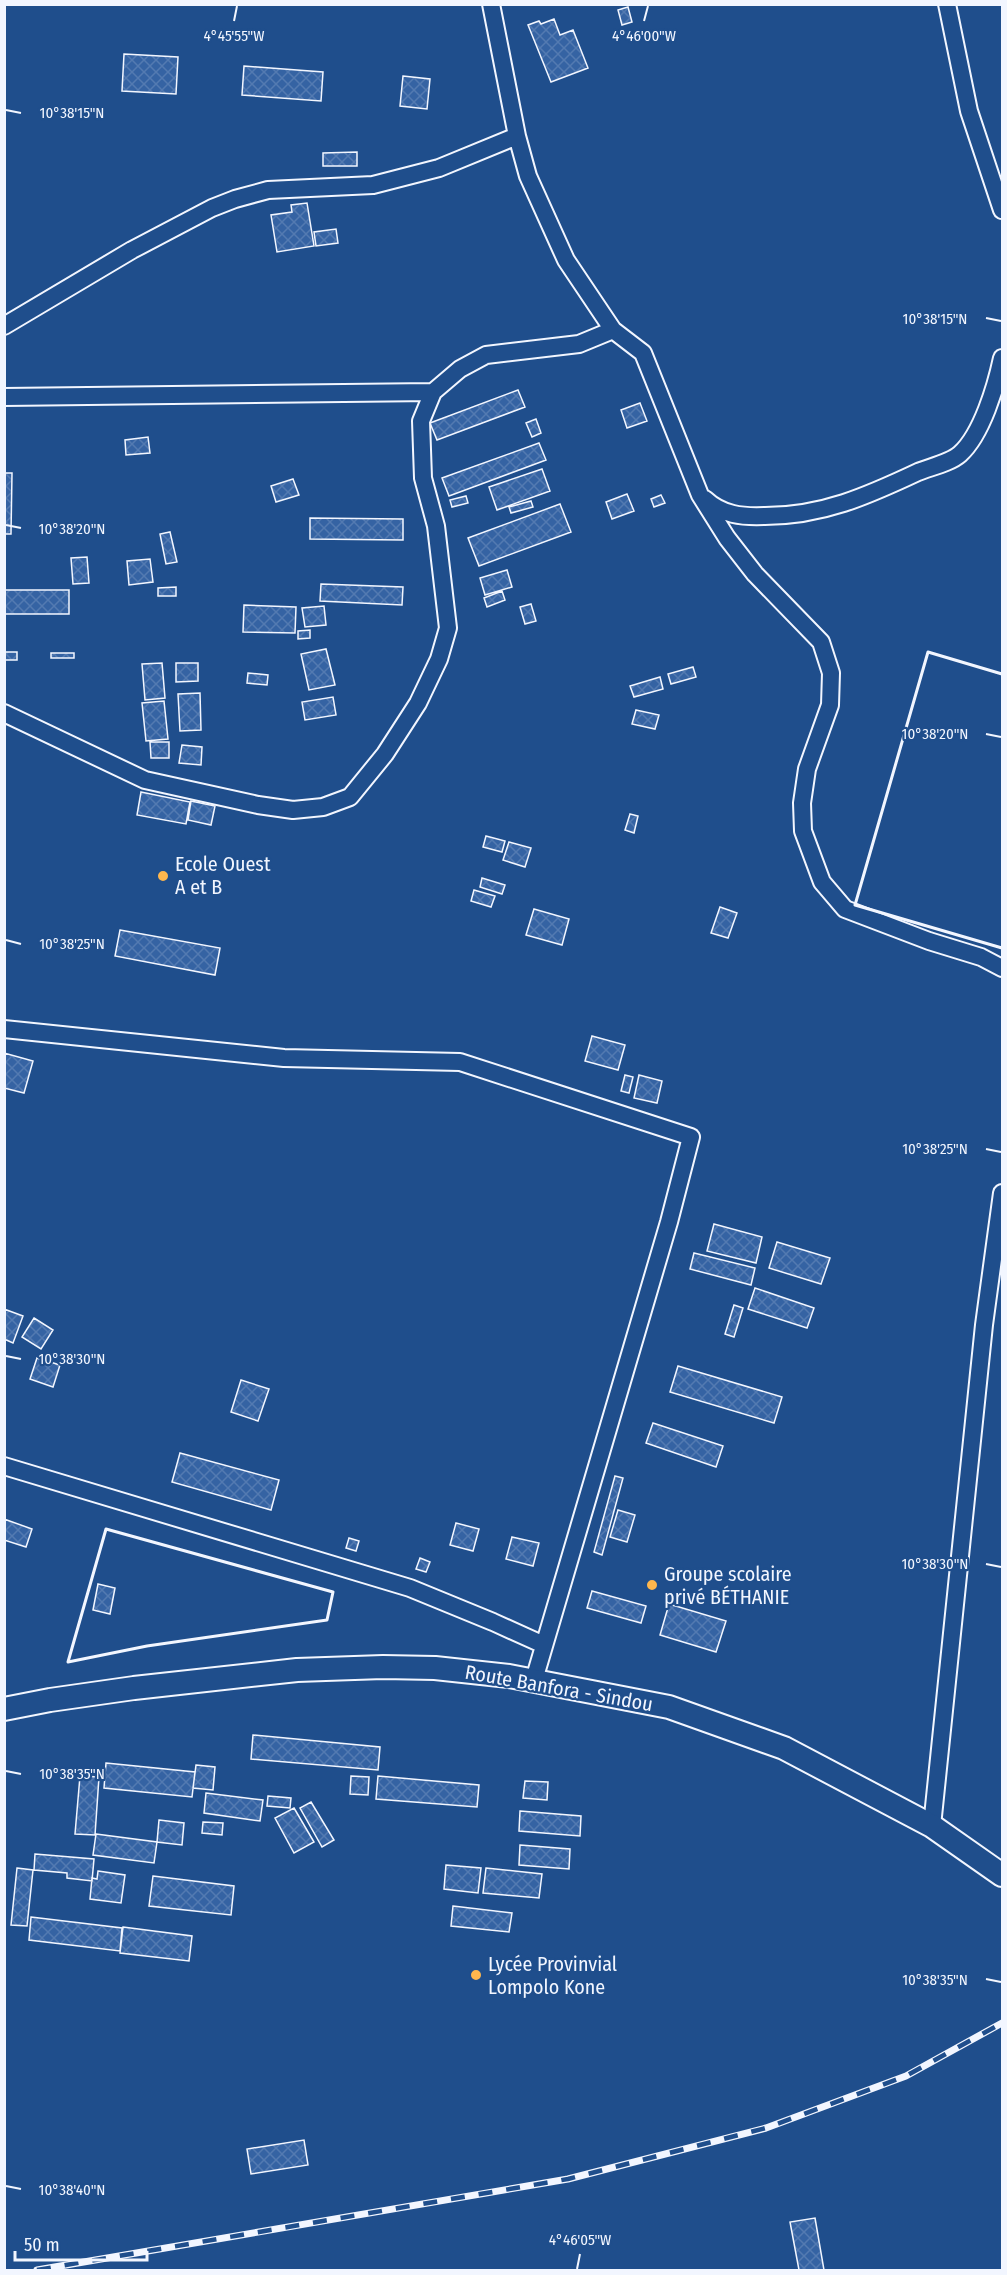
<svg xmlns="http://www.w3.org/2000/svg" width="1007" height="2275" font-family="'Fira Sans Condensed',sans-serif">
	<style>
		.building { fill: url(#building-cross-hatch); stroke: #f2f6ff; stroke-width: 1.5 }
		.lines { fill: none; stroke-linecap: round; stroke-linejoin: round }
		.minor-casing { stroke: #f2f6ff; stroke-width: 20 }
		.secondary-casing { stroke: #f2f6ff; stroke-width: 26 }
		.minor { stroke: #1f4e8c; stroke-width: 16 }
		.secondary { stroke: #1f4e8c; stroke-width: 22 }
		.rail-casing { stroke: #f2f6ff; stroke-width: 7 }
		.rail { stroke: #1f4e8c; stroke-width: 4.5; stroke-dasharray: 14; stroke-linecap: butt }
		.wall { stroke: #f2f6ff; stroke-width: 3 }
		.ticks { fill: none; stroke: #f2f6ff; stroke-width: 2 }
		.poi-dot { fill: #ffb74d; stroke: #1f4e8c; stroke-width: 2 }
		.labels { text-anchor: middle; dominant-baseline: central; stroke-width: 4.5; stroke-linejoin: round; paint-order: stroke }
		.poi-label { font-size: 20px; fill: #f2f6ff; stroke: #1f4e8c; text-anchor: start }
		.street-label { font-size: 20px; fill: #f2f6ff; stroke: #1f4e8c }
		.ticks-label { font-size: 15px; text-anchor: middle; fill: #f2f6ff; stroke: #1f4e8c; stroke-width: 4.5; stroke-linejoin: round; paint-order: stroke }
	</style>
	<defs>
		<pattern id="building-cross-hatch" width="8" height="8" patternUnits="userSpaceOnUse" patternTransform="scale(1.5)"><rect width="8" height="8" fill="#3563a3"/><path d="M0 0l8 8M0 8l8-8" fill="none" stroke="#537ab1"/></pattern>
	</defs>
	<rect width="100%" height="100%" fill="#1f4e8c"/>
	<path class="building" d="M628,7L632,22L622,25L618,10Z
		M554,19L560,35L573,30L588,68L551,82L528,25L539,21L541,24Z
		M124,54L178,57L176,94L122,91Z
		M244,66L323,72L321,101L242,95Z
		M403,76L430,79L427,109L400,106Z
		M357,152V166H323V153Z
		M307,203L314,246L277,252L271,215L292,212L291,205Z
		M336,229L338,243L316,246L314,232Z
		M518,390L525,407L437,440L430,423Z
		M640,403L647,421L627,428L621,410Z
		M536,419L541,433L532,437L526,423Z
		M148,437L150,453L126,455L125,440Z
		M539,443L546,460L449,496L442,478Z
		M542,469L550,491L497,510L489,487Z
		M4,473H12L11,534H4Z
		M293,479L299,495L276,502L271,486Z
		M627,494L634,511L612,519L606,502Z
		M661,495L665,503L654,507L651,499Z
		M466,496L468,503L452,507L450,500Z
		M531,501L533,507L511,513L509,507Z
		M560,504L571,532L479,566L468,538Z
		M310,518L403,519V540L310,539Z
		M170,532L177,562L166,564L160,534Z
		M87,557L89,583L73,584L71,558Z
		M150,559L153,582L129,585L127,561Z
		M507,570L512,587L485,595L480,578Z
		M321,584L403,587L402,605L320,601Z
		M176,587V596H158V588Z
		M4,590H69V614H4Z
		M502,591L505,600L487,607L484,598Z
		M531,604L536,621L525,624L520,607Z
		M244,605L296,607L295,633L243,632Z
		M324,606L326,625L305,627L302,608Z
		M310,630V638L298,639V631Z
		M326,649L335,685L309,690L301,654Z
		M4,652H17V660H4Z
		M51,653H74V658H51Z
		M162,663L165,698L145,700L142,664Z
		M176,663H198V681L176,682Z
		M693,667L696,677L671,684L668,674Z
		M248,673L268,675L267,685L247,683Z
		M660,677L663,689L634,697L630,686Z
		M200,693L201,730L180,731L178,694Z
		M333,697L336,715L305,720L302,702Z
		M164,701L168,739L146,741L142,703Z
		M636,710L659,715L655,729L632,724Z
		M150,742H169V758H151Z
		M182,745L202,747L201,765L179,763Z
		M141,792L190,802L186,824L137,815Z
		M191,801L215,806L211,825L188,820Z
		M630,814L638,816L634,833L625,830Z
		M486,836L505,841L502,852L483,847Z
		M509,842L531,848L525,867L503,860Z
		M482,878L505,885L502,894L480,887Z
		M474,890L495,896L491,907L471,901Z
		M720,907L737,913L728,938L711,933Z
		M534,909L569,919L562,945L526,935Z
		M120,930L220,948L215,975L115,956Z
		M592,1036L625,1045L618,1070L585,1061Z
		M4,1053L33,1061L24,1093L4,1088Z
		M625,1075L633,1077L629,1093L621,1091Z
		M639,1075L662,1081L657,1103L634,1098Z
		M714,1224L762,1237L756,1263L707,1251Z
		M777,1242L830,1258L821,1284L769,1268Z
		M694,1253L755,1268L751,1285L690,1269Z
		M755,1288L814,1308L807,1328L748,1309Z
		M734,1305L743,1308L734,1337L725,1334Z
		M4,1309L23,1316L13,1343L4,1339Z
		M34,1318L53,1330L41,1349L22,1337Z
		M37,1358L60,1365L53,1387L30,1379Z
		M678,1366L782,1397L774,1423L670,1392Z
		M241,1380L269,1389L258,1421L231,1412Z
		M653,1423L723,1446L716,1467L646,1443Z
		M180,1453L279,1480L271,1510L172,1482Z
		M615,1476L623,1478L602,1555L594,1552Z
		M618,1510L635,1515L627,1542L610,1537Z
		M4,1519L32,1529L26,1547L4,1540Z
		M456,1523L479,1529L473,1551L450,1545Z
		M512,1537L539,1543L533,1566L506,1559Z
		M349,1538L359,1541L356,1551L346,1548Z
		M420,1558L430,1562L426,1572L416,1569Z
		M98,1584L115,1588L110,1614L93,1610Z
		M592,1591L646,1606L641,1623L587,1608Z
		M669,1604L726,1621L716,1652L660,1635Z
		M253,1735L380,1747L378,1770L251,1759Z
		M106,1763L195,1772L192,1797L104,1788Z
		M196,1765L215,1767L213,1790L193,1788Z
		M80,1776L99,1777L95,1835L75,1834Z
		M351,1776L369,1777L368,1795L350,1794Z
		M378,1776L479,1785L477,1807L376,1799Z
		M525,1781L548,1782L547,1800L523,1798Z
		M206,1793L263,1800L260,1821L204,1813Z
		M268,1796L291,1798L290,1808L267,1806Z
		M311,1802L334,1840L322,1847L300,1808Z
		M294,1808L314,1842L294,1853L275,1818Z
		M520,1811L581,1816L580,1836L519,1831Z
		M159,1820L184,1823L182,1845L157,1842Z
		M203,1822L223,1823L222,1835L202,1833Z
		M96,1834L157,1842L154,1863L93,1855Z
		M520,1845L570,1849L569,1869L519,1865Z
		M35,1854L94,1859L92,1881L67,1878V1873L34,1870Z
		M446,1865L481,1868L478,1893L444,1889Z
		M17,1868L33,1870L27,1926L11,1925Z
		M486,1868L542,1874L539,1898L483,1893Z
		M98,1871L125,1875L121,1903L90,1899L92,1878L97,1879Z
		M153,1876L234,1886L231,1915L149,1906Z
		M453,1906L512,1913L509,1932L451,1926Z
		M31,1917L122,1928L120,1951L29,1940Z
		M123,1927L192,1936L189,1961L120,1953Z
		M304,2140L308,2165L251,2174L247,2149Z
		M815,2218L824,2270H799L790,2222Z"/>
	<g class="lines">
		<defs>
			<path id="minor" d="M491,4L517,136L528,176L566,260L613,330L643,353L700,495L727,538L755,574L821,642L831,673L830,705L807,769L802,803L803,831L822,882L845,909L929,941L981,957L1002,968
				M947,4L969,111L1002,210
				M4,326L132,250L212,208L235,199L268,190L373,185L439,168L517,136
				M4,397L433,392
				M705,499C722,515 742,517 765,516C822,516 867,496 918,472C930,467 950,463 960,454C982,434 996,386 1002,358
				M4,713L145,780L258,805L293,810L323,807L350,797L385,754L418,703L439,659L448,628L436,526L423,478L421,421L433,392L460,369L486,355L579,344L613,330
				M4,1029L284,1058L460,1062L691,1137L669,1222L534,1680
				M4,1466L410,1588L493,1622L544,1645
				M932,1826L984,1325L1002,1193"/>
			<path id="secondary" d="M4,1709L50,1700L134,1688L297,1670L383,1667L435,1668L509,1676L669,1707L784,1748L932,1826L1002,1875"/>
		</defs>
		<use href="#minor" class="minor-casing"/>
		<use href="#secondary" class="secondary-casing"/>
		<use href="#minor" class="minor"/>
		<use href="#secondary" class="secondary"/>
		<defs>
			<path id="rail" d="M37,2270L568,2179L766,2128L906,2076L1002,2023"/>
		</defs>
		<use href="#rail" class="rail-casing"/>
		<use href="#rail" class="rail"/>
		<path class="wall" d="M1002,674L928,652L855,905L1002,948
			M106,1529L333,1592L327,1620L147,1646L68,1662Z"/>
	</g>
	<path class="ticks" d="M234,21L237,6M644,21L648,6M6,110L21,113M986,318L1001,321M6,525L21,528M986,734L1001,737M6,940L21,944M986,1149L1001,1152M6,1356L21,1359M986,1564L1001,1567M6,1771L21,1774M986,1979L1001,1982M6,2186L21,2189M577,2269L580,2254"/>
	<g class="poi-dot">
		<circle cx="163" cy="876" r="6"/>
		<circle cx="652" cy="1585" r="6"/>
		<circle cx="476" cy="1975" r="6"/>
	</g>
	<g class="labels">
		<g class="poi-label">
			<text x="175" y="864">Ecole Ouest<tspan x="175" dy="23">A et B</tspan></text>
			<text x="664" y="1574">Groupe scolaire<tspan x="664" dy="23">privé BÉTHANIE</tspan></text>
			<text x="488" y="1964">Lycée Provinvial<tspan x="488" dy="23">Lompolo Kone</tspan></text>
		</g>
		<g class="street-label">
			<text transform="translate(559 1688) rotate(10)">Route Banfora - Sindou</text>
		</g>
	</g>
	<g class="ticks-label">
		<text x="234" y="41">4°45'55"W</text>
		<text x="644" y="41">4°46'00"W</text>
		<text x="72" y="118">10°38'15"N</text>
		<text x="935" y="324">10°38'15"N</text>
		<text x="72" y="534">10°38'20"N</text>
		<text x="935" y="739">10°38'20"N</text>
		<text x="72" y="949">10°38'25"N</text>
		<text x="935" y="1154">10°38'25"N</text>
		<text x="72" y="1364">10°38'30"N</text>
		<text x="935" y="1569">10°38'30"N</text>
		<text x="72" y="1779">10°38'35"N</text>
		<text x="935" y="1985">10°38'35"N</text>
		<text x="72" y="2195">10°38'40"N</text>
		<text x="580" y="2245">4°46'05"W</text>
	</g>
	<rect width="1007" height="2275" fill="none" stroke="#f2f6ff" stroke-width="12"/>
	<path d="M15 2251v9h132v-9" fill="none" stroke="#f2f6ff" stroke-width="3"/>
	<text x="24" y="2251" font-size="18" fill="#f2f6ff" stroke="#1f4e8c" stroke-width="4.5" paint-order="stroke">50 m</text>
</svg>
